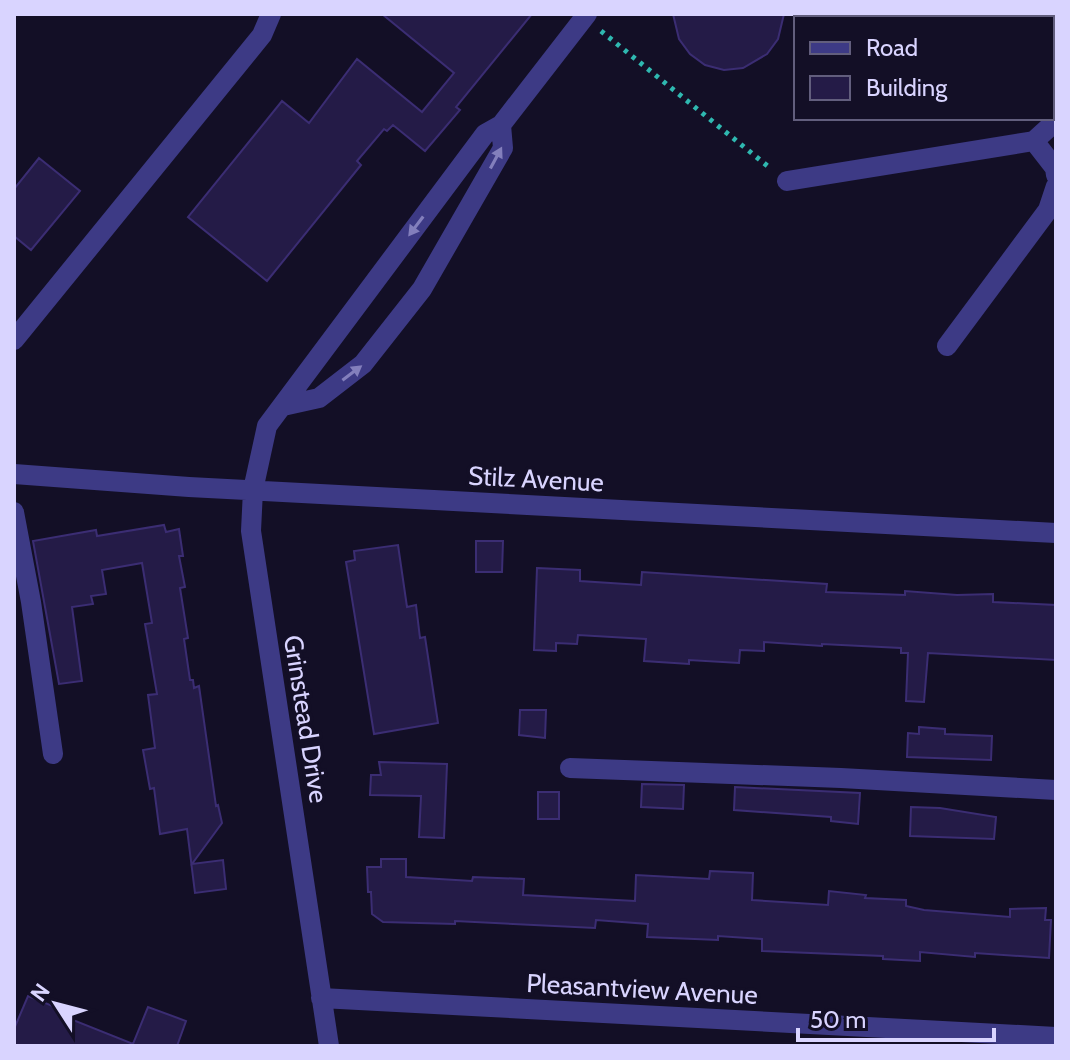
<svg xmlns="http://www.w3.org/2000/svg" width="1070" height="1060" font-family="Cabin,sans-serif">
	<style>
		.building { fill: #241b47; stroke: #3b2d73; stroke-width: 2 }
		.lines { fill: none; stroke-linecap: round; stroke-linejoin: round }
		.path { stroke: #2fb8b0; stroke-width: 5; stroke-dasharray: 4 6; stroke-linecap: butt }
		.minor { stroke: #3d3a85; stroke-width: 20 }
		.oneway { fill: #837fbc }
		.labels { text-anchor: middle; dominant-baseline: central; stroke-width: 7; stroke-linejoin: round; paint-order: stroke }
		.street-label { font-size: 26px; fill: #d9d4ff; stroke: #130f26 }
	</style>
	<rect width="100%" height="100%" fill="#130f26"/>
	<path class="building" d="M382,14H532L456,107L460,110L425,151L393,125L387,131L384,129L357,161L361,165L267,281L188,217L282,101L309,123L357,59L422,112L454,73Z
		M673,14H784L778,39L767,54L743,68L724,70L705,65L690,54L679,39Z
		M39,158L80,191L31,250L14,236V189Z
		M164,525L166,532L179,529L183,556H179L185,587L180,588L188,638L184,639L190,680H193L194,688L199,686L216,806L218,805L222,823L192,864L223,860L226,889L195,893L187,829L160,834L154,788L150,789L143,750L155,748L148,695L157,694L145,624L152,623L142,563L102,570L106,594L91,596L93,604L72,607L82,681L59,684L33,541L96,530L97,536Z
		M476,541H503L502,572H476Z
		M398,545L407,607L416,605L420,638L425,637L438,723L374,734L346,562L355,560L354,551Z
		M537,568L580,570V581L641,585L642,572L827,584L826,592L905,595V591L957,595L993,594V602L1056,605V660L928,653L924,702L906,701L908,653H901V648L822,644V646L764,642V651L740,650L739,663L689,660V664L644,661L646,639L578,635L577,644L556,643V651L534,650Z
		M520,710H546L545,738L519,735Z
		M919,727L945,729V734L992,736L991,760L907,757L908,733L919,734Z
		M379,762L447,764L444,838L419,837L421,796L370,795L371,775H381Z
		M642,784L684,785L683,809L641,807Z
		M735,787L860,793L858,824L831,821V817L734,810Z
		M538,792H559V819H538Z
		M911,807L940,808L996,817L994,839L910,836Z
		M381,859H406V877L472,881L473,877L524,879L523,895L635,901L636,875L709,879L710,871L753,873L752,900L828,905L829,891L866,895L865,898L906,900V906L924,910L1010,917V909L1046,908L1045,920H1051L1049,958L975,953V957L920,952V961L883,959V956L762,951V939L718,936V940L647,937L648,924L596,920L595,928L455,921V924L383,922L372,914L371,892H368L367,867H381Z
		M28,996L60,1009L58,1014L133,1044L148,1007L186,1021L177,1046H14V1029Z"/>
	<g class="lines">
		<path class="path" d="M601,31L770,168"/>
		<path class="minor" d="M938,14L960,18
			M1052,61L1056,65
			M1034,141L1055,168L1056,175
			M787,181L1034,141L1056,121
			M14,340L262,35L271,14
			M947,346L1048,210L1056,186
			M283,406L319,398L363,364L422,289L503,148L501,125
			M14,474L189,487L1056,533
			M14,512L31,602L53,754
			M570,768L841,778L1056,790
			M321,998L1056,1037
			M329,1046L251,531L253,490L267,426L485,134L501,125L587,14"/>
	</g>
	<defs><path id="oneway-solid" d="M-6-.8H1V-3.2L6.5 0L1 3.2V.8H-6Z" transform="scale(2)"/></defs>
	<g class="oneway">
		<use href="#oneway-solid" transform="translate(496 158) rotate(-62)"/>
		<use href="#oneway-solid" transform="translate(416 226) rotate(127)"/>
		<use href="#oneway-solid" transform="translate(352 373) rotate(-37)"/>
	</g>
	<g class="labels">
		<g class="street-label">
			<text transform="translate(536 479) rotate(3)">Stilz Avenue</text>
			<text transform="translate(306 719) rotate(81)">Grinstead Drive</text>
			<text transform="translate(642 989) rotate(3)">Pleasantview Avenue</text>
		</g>
	</g>
	<rect width="1070" height="1060" fill="none" stroke="#d9d4ff" stroke-width="32"/>
	<rect x="794" y="16" width="260" height="104" fill="#130f26" stroke="#625e7d" stroke-width="2"/>
	<rect x="810" y="42" width="40" height="12" fill="#3d3a85" stroke="#625e7d" stroke-width="2"/>
	<text x="866" y="56" font-size="24" fill="#d9d4ff">Road</text>
	<rect x="810" y="76" width="40" height="24" fill="#241b47" stroke="#625e7d" stroke-width="2"/>
	<text x="866" y="96" font-size="24" fill="#d9d4ff">Building</text>
	<g transform="translate(56 1004) rotate(306)" stroke="#130f26" stroke-width="6" paint-order="stroke">
	<path d="M0-6L14 30L0 20L-14 30Z" fill="#d9d4ff"/>
	<text y="-12" font-size="22" font-weight="bold" text-anchor="middle" fill="#d9d4ff">N</text>
	</g>
	<path d="M798 1028v12h196v-12" fill="none" stroke="#d9d4ff" stroke-width="4"/>
	<text x="810" y="1028" font-size="24" fill="#d9d4ff" stroke="#130f26" stroke-width="6" paint-order="stroke">50 m</text>
</svg>
